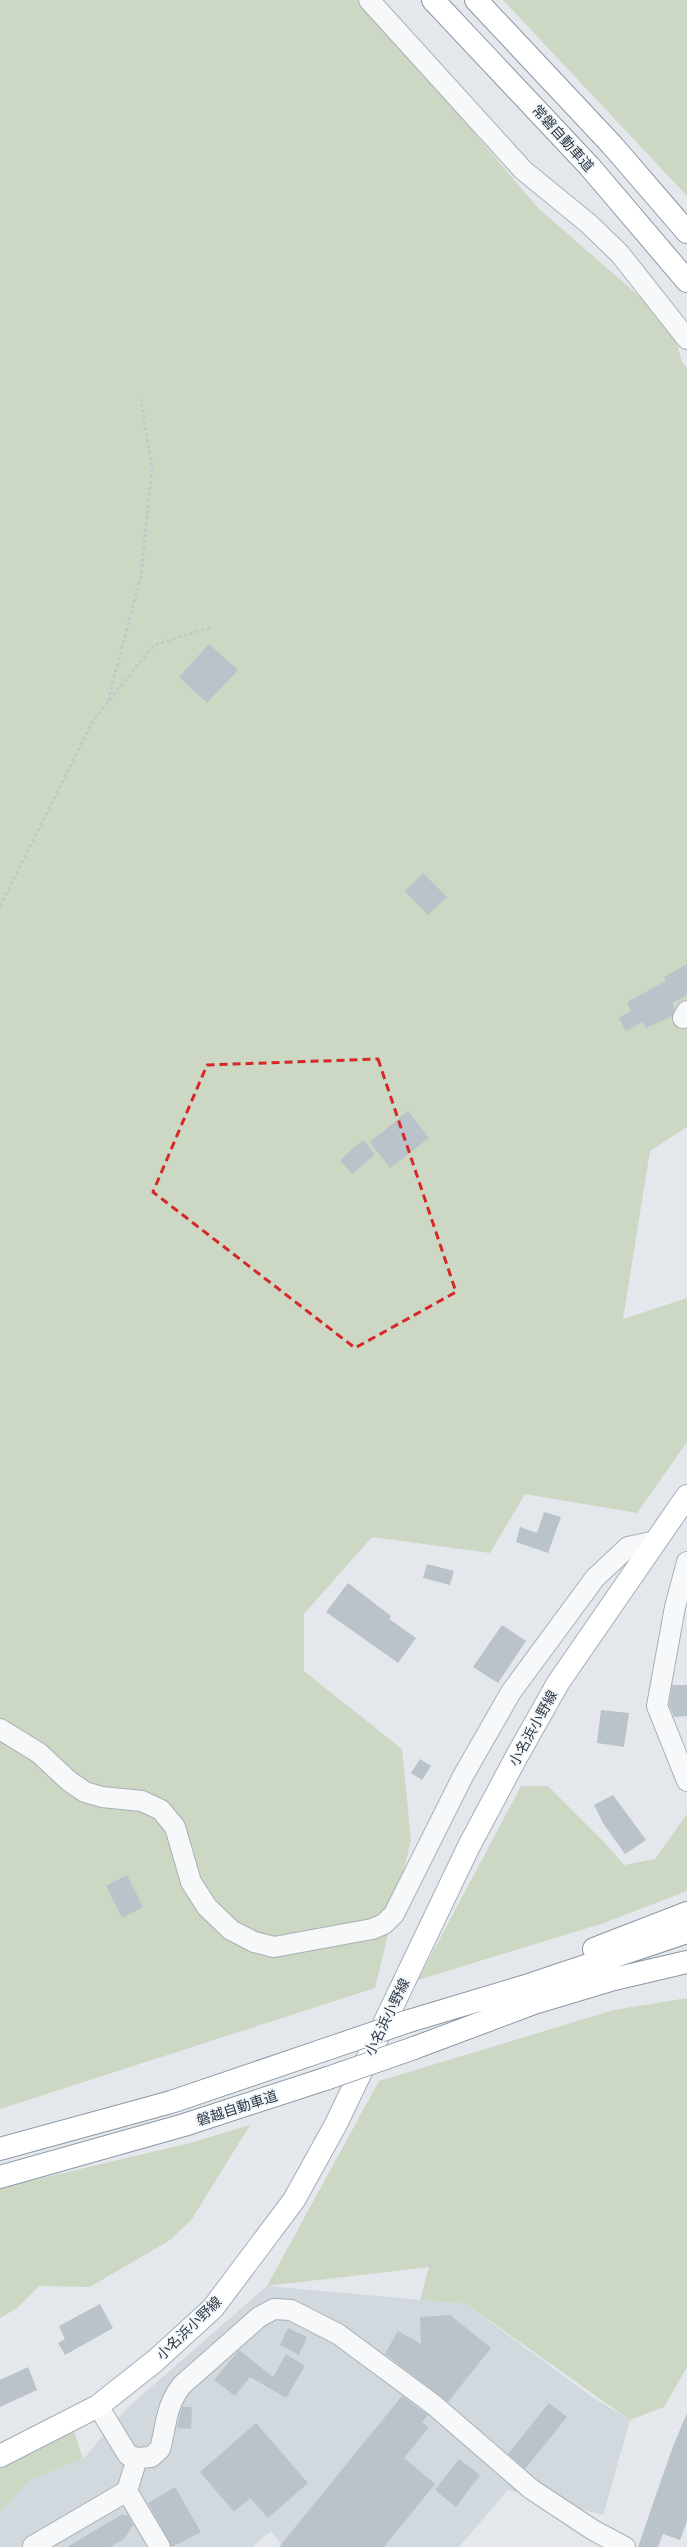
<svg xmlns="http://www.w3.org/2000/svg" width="687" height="2547" font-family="Mulish,'Noto Sans JP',sans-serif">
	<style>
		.built { fill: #d1d8de }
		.green { fill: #ccd7c4 }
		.building { fill: #bac2ca }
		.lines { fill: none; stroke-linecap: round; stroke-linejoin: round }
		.minor-casing { stroke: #a8b0b7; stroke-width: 22 }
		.primary-casing { stroke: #a2aeb9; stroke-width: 24 }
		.motorway-casing { stroke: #8a98a4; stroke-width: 24 }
		.path { stroke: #c2c6cb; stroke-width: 2.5; stroke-dasharray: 3 3; stroke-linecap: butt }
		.minor { stroke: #f7f8fa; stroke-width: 20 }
		.primary { stroke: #fff; stroke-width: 22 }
		.motorway { stroke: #fff; stroke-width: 22 }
		.motorway-bridge-casing { stroke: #8a98a4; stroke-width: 24; stroke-linecap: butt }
		.motorway-bridge { stroke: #fff; stroke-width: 22 }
		.marked { fill: none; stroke: #d62828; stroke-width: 3; stroke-dasharray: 8 5; stroke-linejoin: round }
		.labels { text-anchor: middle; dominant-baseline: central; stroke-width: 4; stroke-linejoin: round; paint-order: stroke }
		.street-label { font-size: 14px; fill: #2a3846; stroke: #f4f7f9 }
	</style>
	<rect width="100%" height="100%" fill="#e4e8ec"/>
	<path class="built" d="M267,2286L466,2304L592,2397L630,2420L603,2515L508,2490L459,2547H283L271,2531L252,2547H0V2512L31,2479L83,2459L127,2408Z"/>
	<path class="green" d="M0,0H357L379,21L538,208L671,324L682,362L687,368V1127L650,1151L623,1319L687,1298V1442L637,1513L525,1494L490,1553L372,1537L304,1614V1671L402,1749L411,1840L375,1988L0,2109Z
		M503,0H687V196Z
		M521,1786H548L604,1842L624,1865L655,1859L687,1814V1891L604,1923L418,1980Z
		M687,1998V2367L664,2407L630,2420L466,2304L420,2300L429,2267L267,2286L379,2081L614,2010Z
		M250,2125L192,2219L170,2240L90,2287L39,2286L17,2308L0,2318V2188L190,2143Z
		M73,2428L83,2459L31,2479L0,2512V2458Z"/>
	<path class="building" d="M209,644L238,670L207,703L179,677Z
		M423,873L447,897L428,915L405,891Z
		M687,964V995L672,1003L675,1008L672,1016L646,1028L643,1022L626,1031L619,1018L631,1011L627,1002L666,981L664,977Z
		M408,1111L429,1138L390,1168L370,1142Z
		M363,1140L375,1154L352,1174L340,1160Z
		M544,1512L561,1517L548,1553L516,1542L520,1527L537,1533Z
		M427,1564L454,1571L450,1585L423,1578Z
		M348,1583L391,1616L389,1619L416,1638L398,1663L326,1612Z
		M502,1625L526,1641L498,1683L473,1667Z
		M672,1685H687V1716L674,1717L669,1705Z
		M601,1710L629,1713L624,1747L597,1743Z
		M420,1759L431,1766L422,1780L411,1773Z
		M613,1795L646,1840L625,1854L603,1823L594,1805Z
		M127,1875L143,1907L122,1918L106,1886Z
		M100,2304L113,2328L65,2355L58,2343L65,2339L59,2326Z
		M450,2315L491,2348L448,2402L385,2354L398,2331L421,2344L420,2317Z
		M288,2328L307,2337L299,2355L280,2345Z
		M239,2350L273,2377L286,2354L305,2366L286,2398L250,2377L235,2396L214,2380Z
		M28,2367L37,2390L0,2407V2380Z
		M402,2396L428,2415L422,2422L429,2427L404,2458L435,2484L384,2547H279Z
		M549,2403L567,2417L525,2469L508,2454Z
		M182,2407H192L191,2429L177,2428Z
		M687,2413V2521L680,2540L663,2534L658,2547H638L672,2449Z
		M256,2423L308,2483L268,2518L250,2498L234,2512L200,2472Z
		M459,2459L480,2475L456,2507L435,2490Z
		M175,2487L201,2532L172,2547L148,2503Z
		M123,2514L125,2516L128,2515L133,2525L124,2539L110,2547H67Z"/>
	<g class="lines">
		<defs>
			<path id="minor" d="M369,0L523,170L589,224L620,254L687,339
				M683,1018L687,1011
				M687,1562L675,1607L657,1706L687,1781
				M0,1729L39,1753L69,1781L85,1792L102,1797L142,1801L161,1810L175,1827L191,1882L207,1907L231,1930L254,1942L274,1947L372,1929L384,1924L394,1914L463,1776L511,1692L595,1578L628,1547L656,1541
				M98,2406L128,2455L137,2458L127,2491L160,2547
				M137,2458L151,2457L160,2449C167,2424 165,2407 182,2385L259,2317L274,2309L291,2310L338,2334L434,2405L531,2489L593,2530L625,2547
				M33,2546L127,2491"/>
			<path id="primary" d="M0,2456L98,2406L155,2361L213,2308L294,2200L336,2124L469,1846L518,1754L558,1683L687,1496"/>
			<path id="motorway" d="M433,0L590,167L687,281
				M476,0L612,145L687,232
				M594,1949L687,1913
				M409,2021L529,1985L687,1932
				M414,2048L534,2003L614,1979L687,1962
				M0,2149L171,2102L321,2051
				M0,2177L184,2125L328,2078"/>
		</defs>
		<use href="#minor" class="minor-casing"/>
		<use href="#primary" class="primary-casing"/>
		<use href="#motorway" class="motorway-casing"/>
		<path class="path" d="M108,701L141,575L152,469L141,400
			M0,906L94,719L154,645L212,627"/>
		<use href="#minor" class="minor"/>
		<use href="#primary" class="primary"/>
		<use href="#motorway" class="motorway"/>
		<defs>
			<path id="motorway-bridge" d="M321,2051L409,2021
				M328,2078L414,2048"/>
		</defs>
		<use href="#motorway-bridge" class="motorway-bridge-casing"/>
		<use href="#motorway-bridge" class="motorway-bridge"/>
	</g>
	<path class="marked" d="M378,1059L456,1292L355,1348L153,1192L207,1065Z"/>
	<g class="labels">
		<g class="street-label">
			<text transform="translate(563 138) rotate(48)">常磐自動車道</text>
			<text transform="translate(533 1728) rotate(-61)">小名浜小野線</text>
			<text transform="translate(387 2017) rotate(-64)">小名浜小野線</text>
			<text transform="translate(237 2108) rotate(-18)">磐越自動車道</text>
			<text transform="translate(189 2328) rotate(-44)">小名浜小野線</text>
		</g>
	</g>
</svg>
